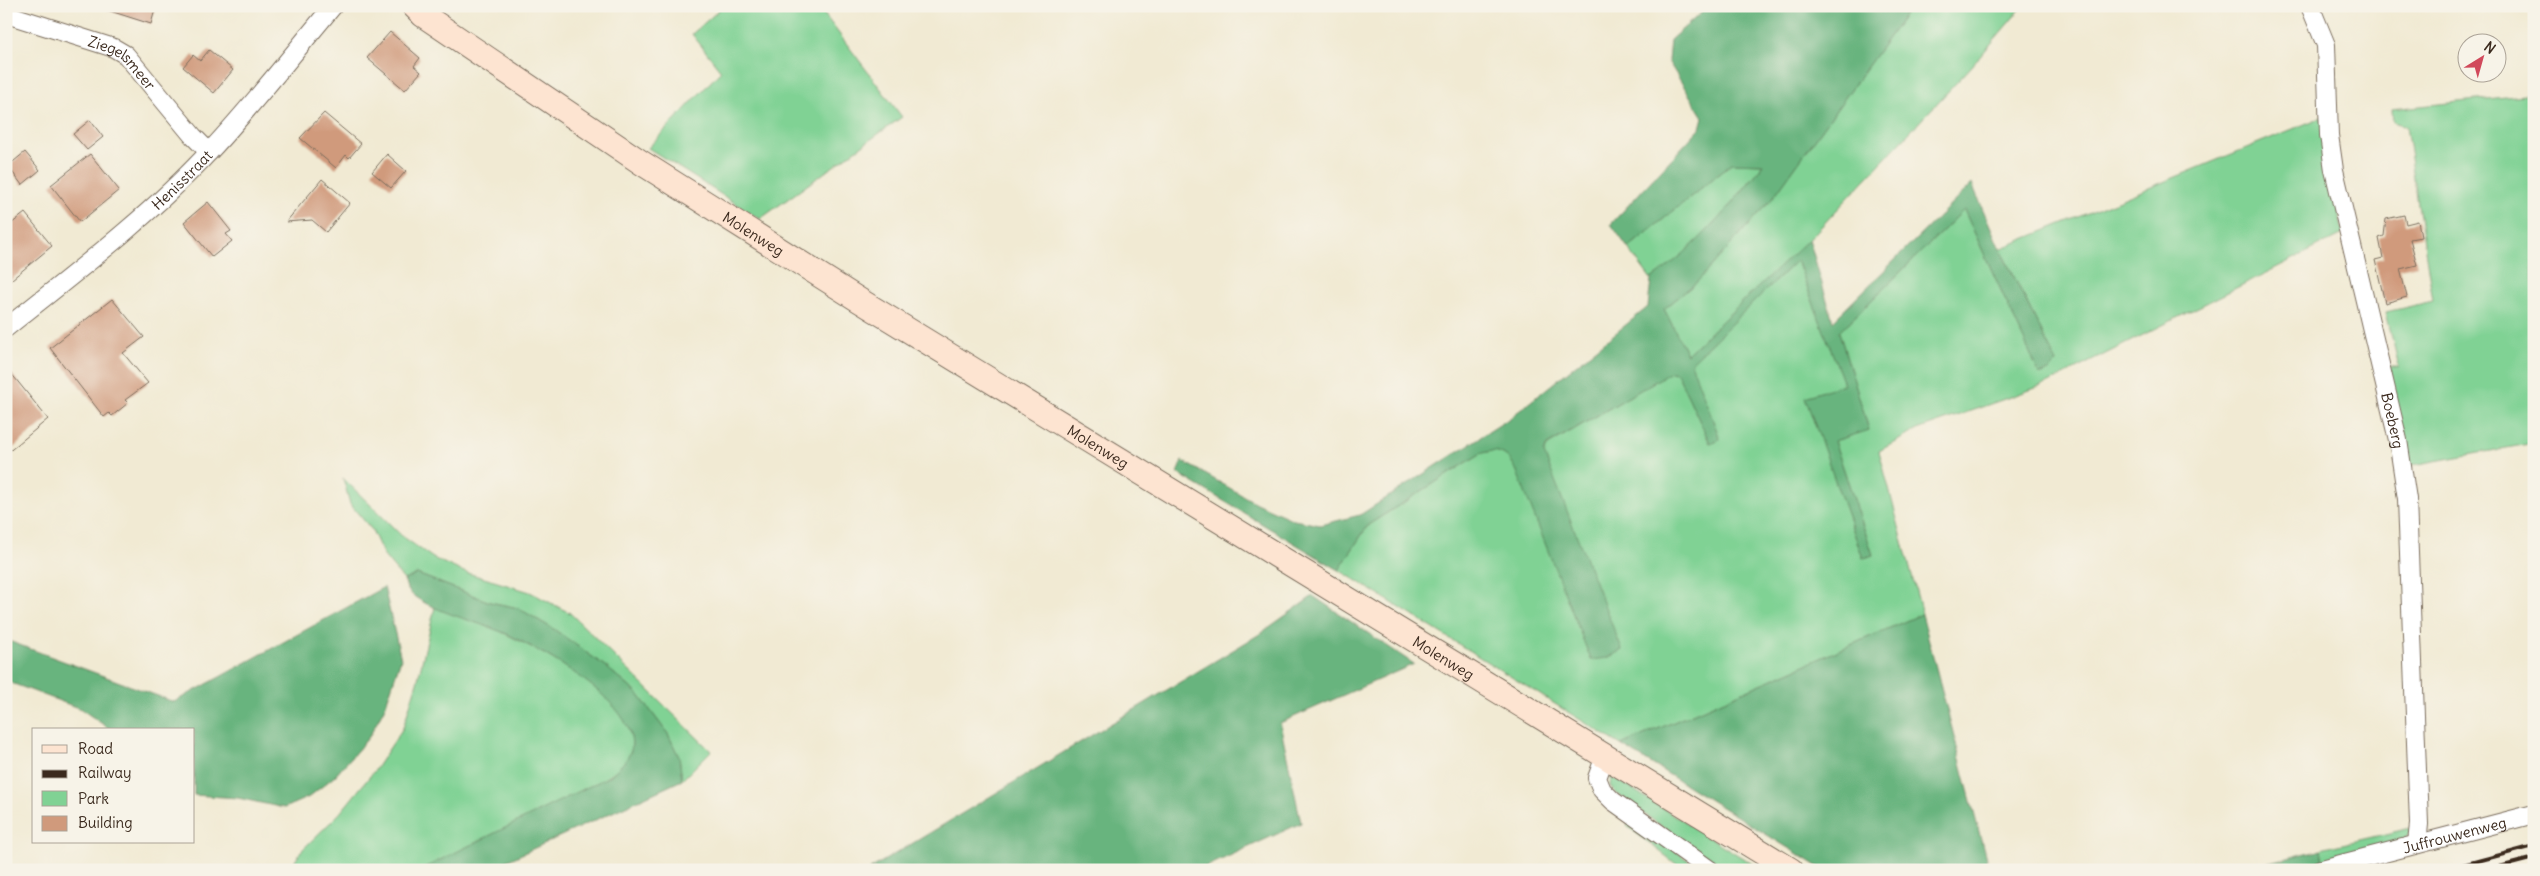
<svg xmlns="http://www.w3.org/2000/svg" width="2540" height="876" font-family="Delius,sans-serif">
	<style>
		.green { fill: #80d294; stroke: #5e7e59 }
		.forest { fill: #68b47e; stroke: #526f4e }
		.building { fill: #d09a7c }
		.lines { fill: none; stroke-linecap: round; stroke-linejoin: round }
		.minor-casing { stroke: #7b6d5d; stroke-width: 20 }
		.secondary-casing { stroke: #7b6d5d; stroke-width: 26 }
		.minor { stroke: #fff; stroke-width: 18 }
		.secondary { stroke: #fde4d1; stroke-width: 24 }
		.rail { stroke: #3b2a1e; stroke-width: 4 }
		.labels { text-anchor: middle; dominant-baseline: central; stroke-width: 5; stroke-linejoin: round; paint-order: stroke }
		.street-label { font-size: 15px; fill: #3b2a1e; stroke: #f7f3e8 }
	</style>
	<rect width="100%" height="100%" fill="#f7f3e8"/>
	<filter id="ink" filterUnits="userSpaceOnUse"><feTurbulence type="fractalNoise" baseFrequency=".02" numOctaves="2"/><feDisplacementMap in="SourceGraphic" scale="10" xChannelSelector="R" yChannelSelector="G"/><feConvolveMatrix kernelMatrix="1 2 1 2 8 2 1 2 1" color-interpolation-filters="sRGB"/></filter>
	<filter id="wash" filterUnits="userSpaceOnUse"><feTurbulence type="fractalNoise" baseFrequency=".0096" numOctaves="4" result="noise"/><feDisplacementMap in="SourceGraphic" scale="20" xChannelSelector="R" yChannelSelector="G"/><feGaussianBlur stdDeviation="1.12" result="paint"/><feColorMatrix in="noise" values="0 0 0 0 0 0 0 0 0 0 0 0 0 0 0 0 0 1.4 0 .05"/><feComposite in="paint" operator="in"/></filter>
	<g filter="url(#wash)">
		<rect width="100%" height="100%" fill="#f1ead3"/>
		<path class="green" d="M717,6H818L902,117L760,219L648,148L721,71L692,34L719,10Z
			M1911,6H2023L1971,67L1802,247L1687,354L1664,309L1698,281L1772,199Z
			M2534,94V443L2407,466L2385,367H2399L2386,312L2433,301L2406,126L2393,122L2392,109Z
			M2322,117L2343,234L2044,385L1917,430L1879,451L1922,614L1621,745L1339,570L1368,525L1480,454C1496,448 1506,452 1515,467L1544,453L1548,445L1670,372L1677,373L1710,443L1720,439L1690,363L1797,260L1845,385L1806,397L1863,558L1873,555L1834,441L1869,430L1839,332L1964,210L2040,374L2057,363L2000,249Z
			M1732,163L1764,164C1729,207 1698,248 1651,279L1628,248Z
			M343,478L402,536L433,558L461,571L530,592L570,613L711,751L682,780L679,757L668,734L638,694L605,666L555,630L518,608L490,602L417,574L404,580L384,556L372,530L350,504Z
			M435,607C460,616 486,624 510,636C545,654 634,699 632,746C631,762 609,776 597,783L420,870H290L301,851L340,813L375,770L403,728L418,679Z
			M1611,778L1616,779L1762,870H1721L1616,793L1610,786Z
			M1631,820L1690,861L1684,870L1627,826Z
			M2411,828L2409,836L2403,841L2323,862L2321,849Z"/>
		<path class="forest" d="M1709,6H1911L1772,199L1698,281L1664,309L1687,354L1809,239L1833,321L1972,184L2000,249L2057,363L2049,371L2040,375L1964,210L1839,332L1869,430L1834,441L1873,555L1863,558L1805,397L1844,384L1797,260L1691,363L1720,439L1710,443L1677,373L1671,372L1547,445L1544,453L1622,650L1608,658L1591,660L1515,467C1506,452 1496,448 1480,454L1368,525L1339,570L1177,473L1182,461L1256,503L1294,520L1320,525L1360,515L1510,418L1648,307L1651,279C1696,248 1730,207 1764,164L1732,163L1628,248L1611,224L1700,128L1703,117L1668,61L1670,40Z
			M417,574L490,602L518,608L555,630L605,666L638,694L668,734L679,757L682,780L487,870H420L610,776C618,768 632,757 632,745C632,700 545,653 509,635C486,624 421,609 408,590C406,588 406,583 404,580Z
			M384,587L401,659L385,707L369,737L335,776L309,797L284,808L238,798L194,795V730H111L81,709L6,681V640L174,702Z
			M1313,596L1414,664L1280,723L1301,823L1199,870L870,869L1258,635Z
			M1922,614L1989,870H1824L1621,745Z
			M2321,849L2323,862L2293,870H2244Z"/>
		<g id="blocks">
			<path class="building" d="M107,6H156L151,24L107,10Z
				M390,32L420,58L414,66L421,72L405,90L367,58Z
				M209,50L233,70L214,93L183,67L193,55L200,61Z
				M324,113L361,144L349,158L346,155L336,168L300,138Z
				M90,120L103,137L87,150L73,134Z
				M25,152L40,170L22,185L8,166Z
				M90,154L119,190L80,222L51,185Z
				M387,154L406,171L391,188L372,172Z
				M322,179L350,203L326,232L312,220L286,222Z
				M208,202L231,231L226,234L232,241L212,257L184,222Z
				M25,213L52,246L6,284V228Z
				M2404,215L2406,224L2418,221L2421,237L2410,239L2417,265L2400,269L2407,297L2385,303L2375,260L2383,258L2379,238L2384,236L2386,219Z
				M112,299L144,337L123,353L148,383L125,400L128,403L112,416L109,413L104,417L50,348Z
				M6,367L48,419L6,454Z"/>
		</g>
	</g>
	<g filter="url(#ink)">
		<use href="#blocks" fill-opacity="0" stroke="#7b6d5d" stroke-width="1"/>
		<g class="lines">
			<defs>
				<g id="minor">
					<path id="s1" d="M2310,6L2326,45L2329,135L2334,170L2398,440L2407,499L2419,824L2417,844"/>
					<path id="s2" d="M6,14L114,48L126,55L193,136L209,152"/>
					<path id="s3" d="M6,328C76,272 149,217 210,151C253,105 292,55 333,6"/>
					<path d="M1605,756L1597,778L1602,790L1613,801L1710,870"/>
					<path id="s4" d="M2318,870L2534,814"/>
				</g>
				<g id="secondary">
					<path id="s5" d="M414,6L423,15L642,163L859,300L1791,870"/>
				</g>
			</defs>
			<use href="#minor" class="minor-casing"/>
			<use href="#secondary" class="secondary-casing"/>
			<use href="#minor" class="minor"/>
			<use href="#secondary" class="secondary"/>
			<path class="rail" d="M2444,870L2534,846
				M2488,870L2534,858"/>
		</g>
	</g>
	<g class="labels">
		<g class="street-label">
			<text stroke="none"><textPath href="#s2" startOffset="128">Ziegelsmeer</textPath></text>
			<text stroke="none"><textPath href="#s3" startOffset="230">Henisstraat</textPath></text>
			<text stroke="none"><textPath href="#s5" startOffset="409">Molenweg</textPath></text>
			<text stroke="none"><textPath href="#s1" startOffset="425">Boeberg</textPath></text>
			<text stroke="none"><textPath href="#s5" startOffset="814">Molenweg</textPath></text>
			<text stroke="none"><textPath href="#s5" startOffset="1219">Molenweg</textPath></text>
			<text stroke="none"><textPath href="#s4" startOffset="141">Juffrouwenweg</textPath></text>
		</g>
	</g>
	<rect width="2540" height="876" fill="none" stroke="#f7f3e8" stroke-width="25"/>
	<rect x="32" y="728" width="162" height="115" fill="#f7f3e8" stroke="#aca397"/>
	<rect x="42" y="745" width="25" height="8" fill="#fde4d1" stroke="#aca397"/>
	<text x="78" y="754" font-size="15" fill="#3b2a1e">Road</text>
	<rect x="42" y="770" width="25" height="8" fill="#3b2a1e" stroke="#aca397"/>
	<text x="78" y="778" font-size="15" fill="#3b2a1e">Railway</text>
	<rect x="42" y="791" width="25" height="15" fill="#80d294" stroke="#aca397"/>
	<text x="78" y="804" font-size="15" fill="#3b2a1e">Park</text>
	<rect x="42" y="816" width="25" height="15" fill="#d09a7c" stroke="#aca397"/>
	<text x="78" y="828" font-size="15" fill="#3b2a1e">Building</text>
	<g transform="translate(2482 58) rotate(37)"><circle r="24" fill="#f7f3e8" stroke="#aca397"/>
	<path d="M0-4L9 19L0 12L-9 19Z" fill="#d1495b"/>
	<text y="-8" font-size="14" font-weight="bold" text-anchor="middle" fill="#3b2a1e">N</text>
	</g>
</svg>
